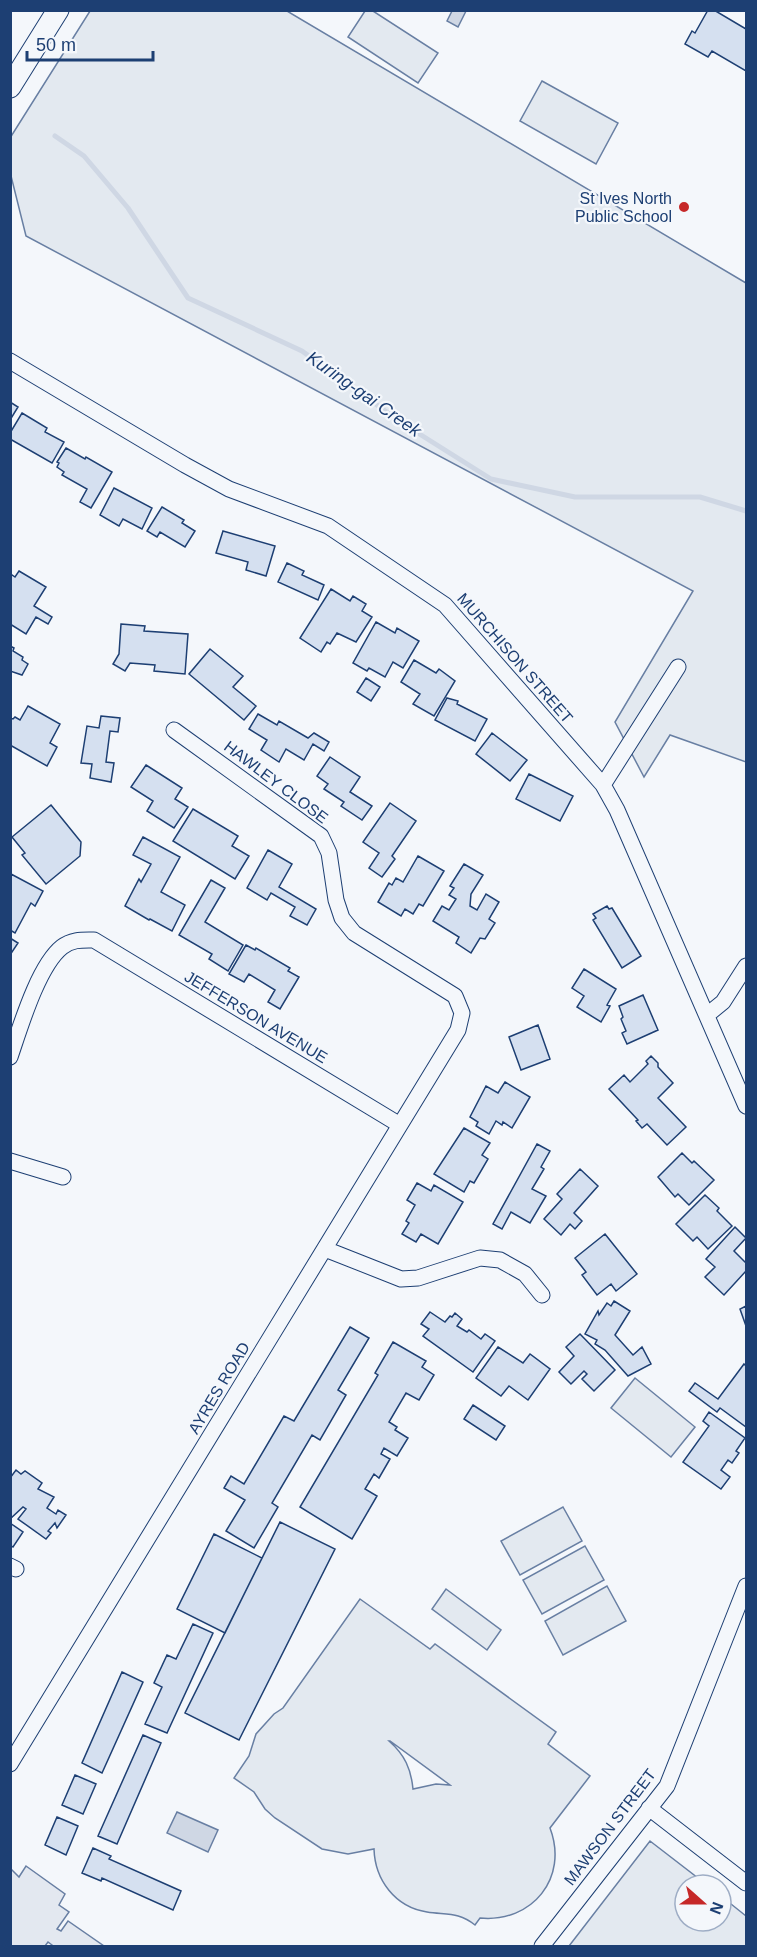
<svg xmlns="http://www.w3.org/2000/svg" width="757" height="1957" font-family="Arial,sans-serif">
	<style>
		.green { fill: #e3e9f0; stroke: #687fa3; stroke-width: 1.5; fill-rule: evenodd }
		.parking { fill: #e3e8f0; stroke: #687fa3; stroke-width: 1.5 }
		.water { fill: #cfd7e4; stroke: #687fa3; stroke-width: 1.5 }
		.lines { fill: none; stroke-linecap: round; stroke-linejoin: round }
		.stream { stroke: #cfd7e4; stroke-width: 5 }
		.building { fill: #d5e0f0; stroke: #1d3f73; stroke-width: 1.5 }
		.street-casing { stroke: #1d3f73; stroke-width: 17 }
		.secondary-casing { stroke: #1d3f73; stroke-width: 23 }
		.street { stroke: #f4f7fb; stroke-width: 15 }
		.secondary { stroke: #f4f7fb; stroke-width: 21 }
		.poi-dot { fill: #c62828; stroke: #f4f7fb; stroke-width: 2 }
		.labels { text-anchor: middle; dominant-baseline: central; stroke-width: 4.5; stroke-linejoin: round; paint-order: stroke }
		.poi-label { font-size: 16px; fill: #1d3f73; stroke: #f4f7fb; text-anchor: end }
		.street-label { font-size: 16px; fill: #1d3f73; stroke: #f4f7fb }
		.water-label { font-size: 18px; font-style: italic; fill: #1d3f73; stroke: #f4f7fb }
	</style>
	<rect width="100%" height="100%" fill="#f4f7fb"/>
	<path class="green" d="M90,11H287L746,283V762L670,735L644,777L615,722L693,591L26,236L11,176L10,138Z
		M365,11H373L438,53L418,83L348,37Z
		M542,81L618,123L596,164L520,121Z
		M635,1378L695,1427L671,1457L611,1408Z
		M563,1507L582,1541L520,1575L501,1541Z
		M585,1546L604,1580L542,1614L523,1580Z
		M607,1586L626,1621L563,1655L545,1621Z
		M446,1589L501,1630L487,1650L432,1609Z
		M360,1599L430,1649L435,1644L556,1732L548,1744L590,1776L550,1828C569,1878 532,1923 480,1918L475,1925C459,1912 447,1915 427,1912C395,1907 375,1880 374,1849L348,1854L322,1849L275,1818L265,1809L254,1792L234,1778L249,1756L256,1734L274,1714L283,1708ZM389,1741H390L450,1785L436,1784L413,1789C411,1769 405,1755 389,1741Z
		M650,1841L707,1885H685V1921H721V1896L746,1916V1946H569Z"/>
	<path class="parking" d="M26,1866L65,1894L59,1905L69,1912L57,1929L61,1931L68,1921L104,1946H51L52,1945L48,1942L45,1946H11V1869L19,1877Z"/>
	<path class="water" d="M452,11H466L458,27L447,21Z
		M177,1812L218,1830L208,1852L167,1833Z"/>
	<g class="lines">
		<path class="stream" d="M55,136L84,156L128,208L188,298L302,351L402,423L491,479L575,497H700L746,511"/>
	</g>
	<path class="building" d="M708,10H714L746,29V71L712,51L708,57L685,44L692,31L695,33Z
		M10,402L18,407L10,420Z
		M22,413L47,428L45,432L64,442L52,463L10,439V433Z
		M66,448L85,459L86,457L112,472L91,508L80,502L87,489L62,475L64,472L57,467L59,463L57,462Z
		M114,488L152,508L142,529L123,519L119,526L100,515Z
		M162,507L184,520L182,523L195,531L185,547L160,532L157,537L147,531Z
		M223,531L275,546L266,576L246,570L248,562L216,553Z
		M287,563L304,571L302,575L324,585L318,600L278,582Z
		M19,571L46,587L34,606L52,617L48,624L36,617L26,634L10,624V577L12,575L15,577Z
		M331,589L350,601L353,596L366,604L362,611L372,617L356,642L337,633L330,644L327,642L321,652L300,638Z
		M376,622L395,633L397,628L419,641L403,668L393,662L385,677L369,668L367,671L353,663Z
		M121,624L145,626L144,631L188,634L185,674L154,671L155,665L130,663L125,671L113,664L119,654Z
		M10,646L14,648L13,651L23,657L22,660L28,664L22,675L10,671Z
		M210,649L243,676L233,687L256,706L244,720L189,674Z
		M414,660L436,673L439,669L455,681L434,716L413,704L420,694L401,682Z
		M366,678L380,687L371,701L357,692Z
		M447,698L458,701L457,704L487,719L475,741L435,720Z
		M28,706L60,724L50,743L57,747L47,766L10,745V718L13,719L15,717L20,720Z
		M258,714L277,725L279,721L308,738L314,733L329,742L324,751L313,744L304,760L286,749L279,762L261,750L267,740L249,729Z
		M101,716L120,718L118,732L110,731L106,762L114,763L111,782L90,778L92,764L81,763L87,726L99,728Z
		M492,733L527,760L510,781L476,754Z
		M330,757L360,777L350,792L372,806L362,820L341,806L344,802L324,789L328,784L317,776Z
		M146,765L182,788L175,799L188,807L174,828L147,811L153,801L131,787Z
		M529,774L573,796L560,821L516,799Z
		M390,803L416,821L392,856L395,859L382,877L369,868L379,853L363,842Z
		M51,805L81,842L80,856L46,884L22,855L25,853L12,837Z
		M193,809L238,836L232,846L249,856L235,879L173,841Z
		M143,837L180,857L161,892L185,905L172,931L150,919L149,920L125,906L139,879L141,882L151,864L133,855Z
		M268,850L292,864L279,887L316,909L307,925L290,916L295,907L271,893L267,900L247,888Z
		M418,856L444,871L423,906L419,904L413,914L405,909L401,916L378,902L389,883L392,885L396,878L403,882Z
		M464,864L483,875L471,894L470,906L477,910L486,894L499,902L489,919L495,923L485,939L480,938L471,953L456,943L459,937L433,921L442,906L449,910L456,899L449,895L454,888L450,886Z
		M11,874L43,891L35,906L31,903L15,933L10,930Z
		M211,880L225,888L205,922L243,945L228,971L209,959L212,954L179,935Z
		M607,906L609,909L612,908L641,956L622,968L593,920L596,918L593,914Z
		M10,938L18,943L10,955Z
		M246,945L255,950L256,948L290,968L288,971L299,977L280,1009L268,1002L275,990L249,974L244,982L229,974Z
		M584,969L616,989L607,1005L610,1006L601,1022L577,1007L584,996L572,988Z
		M643,995L658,1030L627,1044L622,1033L626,1031L621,1019L623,1017L619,1006Z
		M538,1025L550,1059L521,1070L509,1037Z
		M651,1056L658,1063V1067L673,1083L658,1098L686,1127L667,1145L647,1124L642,1128L636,1121L638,1120L609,1089L624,1075L630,1082L648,1064L646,1061Z
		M505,1082L530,1097L512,1128L503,1122L502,1125L496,1121L489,1134L476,1126L478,1122L470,1117L486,1086L498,1093Z
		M464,1128L490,1143L482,1155L488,1159L474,1183L470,1181L464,1192L434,1174Z
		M537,1144L550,1151L541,1167L544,1169L532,1189L546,1196L530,1223L511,1212L502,1229L493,1224Z
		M682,1153L692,1163L694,1161L714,1180L689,1205L678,1194L675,1197L658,1177Z
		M580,1169L598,1186L574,1213L582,1221L575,1229L570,1224L561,1235L544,1219L562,1199L557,1194Z
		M417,1183L431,1191L434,1185L463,1202L438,1244L421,1234L416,1242L402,1234L409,1223L406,1221L415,1205L407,1200Z
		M705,1195L719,1208L717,1211L732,1226L708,1249L697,1237L693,1241L676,1224Z
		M735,1227L746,1238L734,1251L746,1263V1271L724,1295L705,1277L715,1267L706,1259Z
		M605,1234L637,1274L616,1291L611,1284L597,1295L582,1275L586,1272L575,1258Z
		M614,1301L630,1311L615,1335L633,1355L642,1347L651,1364L628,1376L605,1350L595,1344L597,1340L585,1334L598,1311L599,1315L607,1303L611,1306Z
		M746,1306V1326L740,1309Z
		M430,1312L445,1322L450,1316L452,1317L455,1313L462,1319L457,1326L467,1332L469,1330L481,1339L485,1334L495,1341L473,1372L423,1336L429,1329L421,1324Z
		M350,1327L369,1338L338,1390L346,1395L320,1440L312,1435L272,1503L278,1507L254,1548L226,1531L245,1500L224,1488L231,1476L244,1484L284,1416L294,1421Z
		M580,1334L615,1370L594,1391L582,1379L587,1374L584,1371L571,1384L559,1372L574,1356L566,1347Z
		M393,1342L426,1361L422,1367L434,1375L419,1400L406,1393L389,1422L397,1427L395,1430L408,1438L397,1456L384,1448L381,1454L390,1459L379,1478L374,1474L365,1489L377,1496L352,1539L300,1507L378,1375L375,1373Z
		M498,1347L523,1363L530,1354L550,1369L528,1400L509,1386L501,1396L476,1378Z
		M744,1364L746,1366V1427L720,1408L717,1412L689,1391L695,1383L718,1399Z
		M473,1405L505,1426L496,1440L464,1419Z
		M709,1412L745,1438L736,1451L739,1453L732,1463L728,1460L721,1470L730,1477L721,1489L683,1462L709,1426L703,1421Z
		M16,1470L21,1474L25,1471L42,1483L38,1489L54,1497L47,1508L56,1514L58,1510L66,1515L57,1528L55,1523L48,1531L51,1533L46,1539L18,1519L26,1509L23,1507L10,1519V1478Z
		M280,1522L335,1549L239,1740L185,1713Z
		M10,1523L23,1532L13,1547L10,1545Z
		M214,1534L262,1558L225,1633L177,1609Z
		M193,1624L213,1633L167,1733L145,1724L162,1687L154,1683L167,1655L176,1659Z
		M122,1672L143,1682L102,1773L82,1763Z
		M143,1735L161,1743L117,1844L98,1836Z
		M75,1775L96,1784L83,1814L62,1805Z
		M57,1817L78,1826L66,1855L45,1845Z
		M93,1848L111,1856L109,1859L181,1891L173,1910L102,1878L101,1881L82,1873Z"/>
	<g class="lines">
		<defs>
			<path id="street" d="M10,361L185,465L229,489L328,526L445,605L603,785L617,810L746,1106
				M603,785L678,667
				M707,1015L723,1002L746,966
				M10,1057C20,1028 38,966 62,947C72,939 83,940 94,940L400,1125
				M10,1161L63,1177
				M325,1249L401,1279L418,1278L480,1258L500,1260L525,1274L542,1295
				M10,1566L16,1569
				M10,1764L458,1030L462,1013L455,996L354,933L342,918L336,900L329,853L321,836L174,730
				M649,1808L746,1883
				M542,1946L667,1786L746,1586"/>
			<path id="secondary" d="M10,87L58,10"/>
		</defs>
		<use href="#street" class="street-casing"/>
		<use href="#secondary" class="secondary-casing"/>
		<use href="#street" class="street"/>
		<use href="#secondary" class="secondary"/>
	</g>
	<circle class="poi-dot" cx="684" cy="207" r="6"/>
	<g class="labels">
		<g class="poi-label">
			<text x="672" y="198">St Ives North<tspan x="672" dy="18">Public School</tspan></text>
		</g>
		<g class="street-label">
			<text transform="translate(515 658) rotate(49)">MURCHISON STREET</text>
			<text transform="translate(276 782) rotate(37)">HAWLEY CLOSE</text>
			<text transform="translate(256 1017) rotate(31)">JEFFERSON AVENUE</text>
			<text transform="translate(219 1388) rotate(-59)">AYRES ROAD</text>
			<text transform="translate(610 1827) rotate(-53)">MAWSON STREET</text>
		</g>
		<g class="water-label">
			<text transform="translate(364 394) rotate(35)">Kuring-gai Creek</text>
		</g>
	</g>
	<rect width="757" height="1957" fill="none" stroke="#1d3f73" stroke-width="24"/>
	<g transform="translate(703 1903) rotate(111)"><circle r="28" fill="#f4f7fb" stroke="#9eadc5" stroke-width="1.5"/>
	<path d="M0-4.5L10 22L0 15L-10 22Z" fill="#c62828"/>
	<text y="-9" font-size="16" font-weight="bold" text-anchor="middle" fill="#1d3f73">N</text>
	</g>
	<path d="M27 51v9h126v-9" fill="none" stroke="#1d3f73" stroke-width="3"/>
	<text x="36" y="51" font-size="18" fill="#1d3f73" stroke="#f4f7fb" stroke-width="4.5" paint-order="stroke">50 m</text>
</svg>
